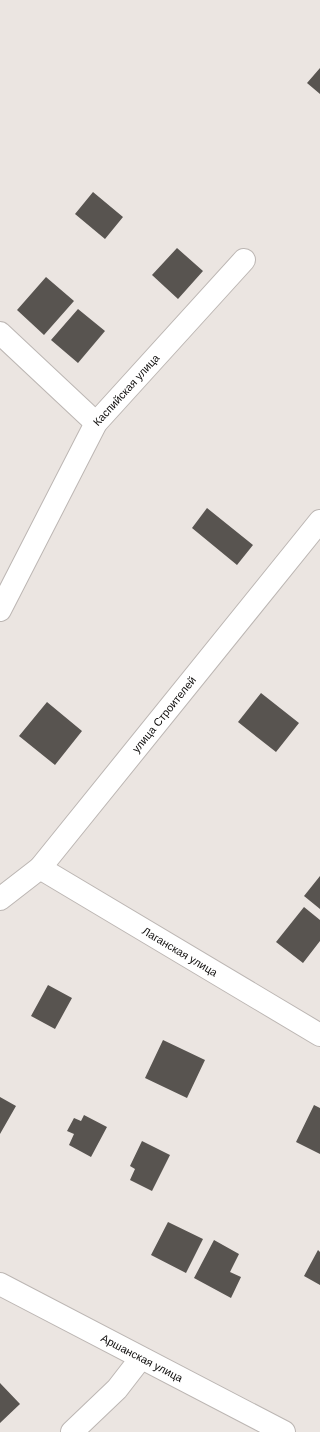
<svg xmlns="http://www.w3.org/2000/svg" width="320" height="1432" font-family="Arial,sans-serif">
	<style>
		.building { fill: #585450 }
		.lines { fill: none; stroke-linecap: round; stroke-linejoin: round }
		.minor-casing { stroke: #bcb6b3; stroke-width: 24 }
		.minor { stroke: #fff; stroke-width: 22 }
		.labels { text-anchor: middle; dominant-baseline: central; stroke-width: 4; stroke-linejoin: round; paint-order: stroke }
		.street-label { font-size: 11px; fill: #0f0d0c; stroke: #ebe5e1 }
	</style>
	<rect width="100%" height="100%" fill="#ebe5e1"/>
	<path class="building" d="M320,68V94L307,83Z
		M93,192L123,217L105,239L75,214Z
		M177,248L203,271L178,299L152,275Z
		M46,277L74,301L44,335L17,310Z
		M78,309L105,331L78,363L51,340Z
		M207,508L253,545L237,565L192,528Z
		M261,693L299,723L276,752L238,722Z
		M47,702L82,731L55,765L19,736Z
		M320,876V909L304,896Z
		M304,907L320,920V941L303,963L276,942Z
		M48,985L72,998L55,1029L31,1016Z
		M163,1040L205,1060L187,1098L145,1078Z
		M0,1097L16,1106L0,1134Z
		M314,1105L320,1108V1154L296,1142Z
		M84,1115L107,1127L91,1157L69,1145L74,1134L67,1131L74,1118L81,1121Z
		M142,1141L170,1155L152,1191L130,1180L135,1169L130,1166Z
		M168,1222L203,1239L186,1273L151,1255Z
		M214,1240L239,1254L230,1272L241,1277L231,1298L194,1278Z
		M318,1250L320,1252V1285L304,1276Z
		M0,1383L20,1404L0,1423Z"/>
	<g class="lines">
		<defs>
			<g id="minor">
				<path d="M0,333L96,423"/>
				<path id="s1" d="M0,610L96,423L244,260"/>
				<path id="s2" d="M40,868L320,1035"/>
				<path id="s3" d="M0,899L40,868L320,521"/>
				<path id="s4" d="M0,1284L284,1432"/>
				<path d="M72,1432L117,1389L141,1358"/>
			</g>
		</defs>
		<use href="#minor" class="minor-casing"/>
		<use href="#minor" class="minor"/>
	</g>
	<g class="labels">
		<g class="street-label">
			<text stroke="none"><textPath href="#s1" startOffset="255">Каспийская улица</textPath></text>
			<text stroke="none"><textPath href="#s3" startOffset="248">улица Строителей</textPath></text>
			<text stroke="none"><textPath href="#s2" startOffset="163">Лаганская улица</textPath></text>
			<text stroke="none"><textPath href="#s4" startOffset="160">Аршанская улица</textPath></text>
		</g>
	</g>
</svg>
